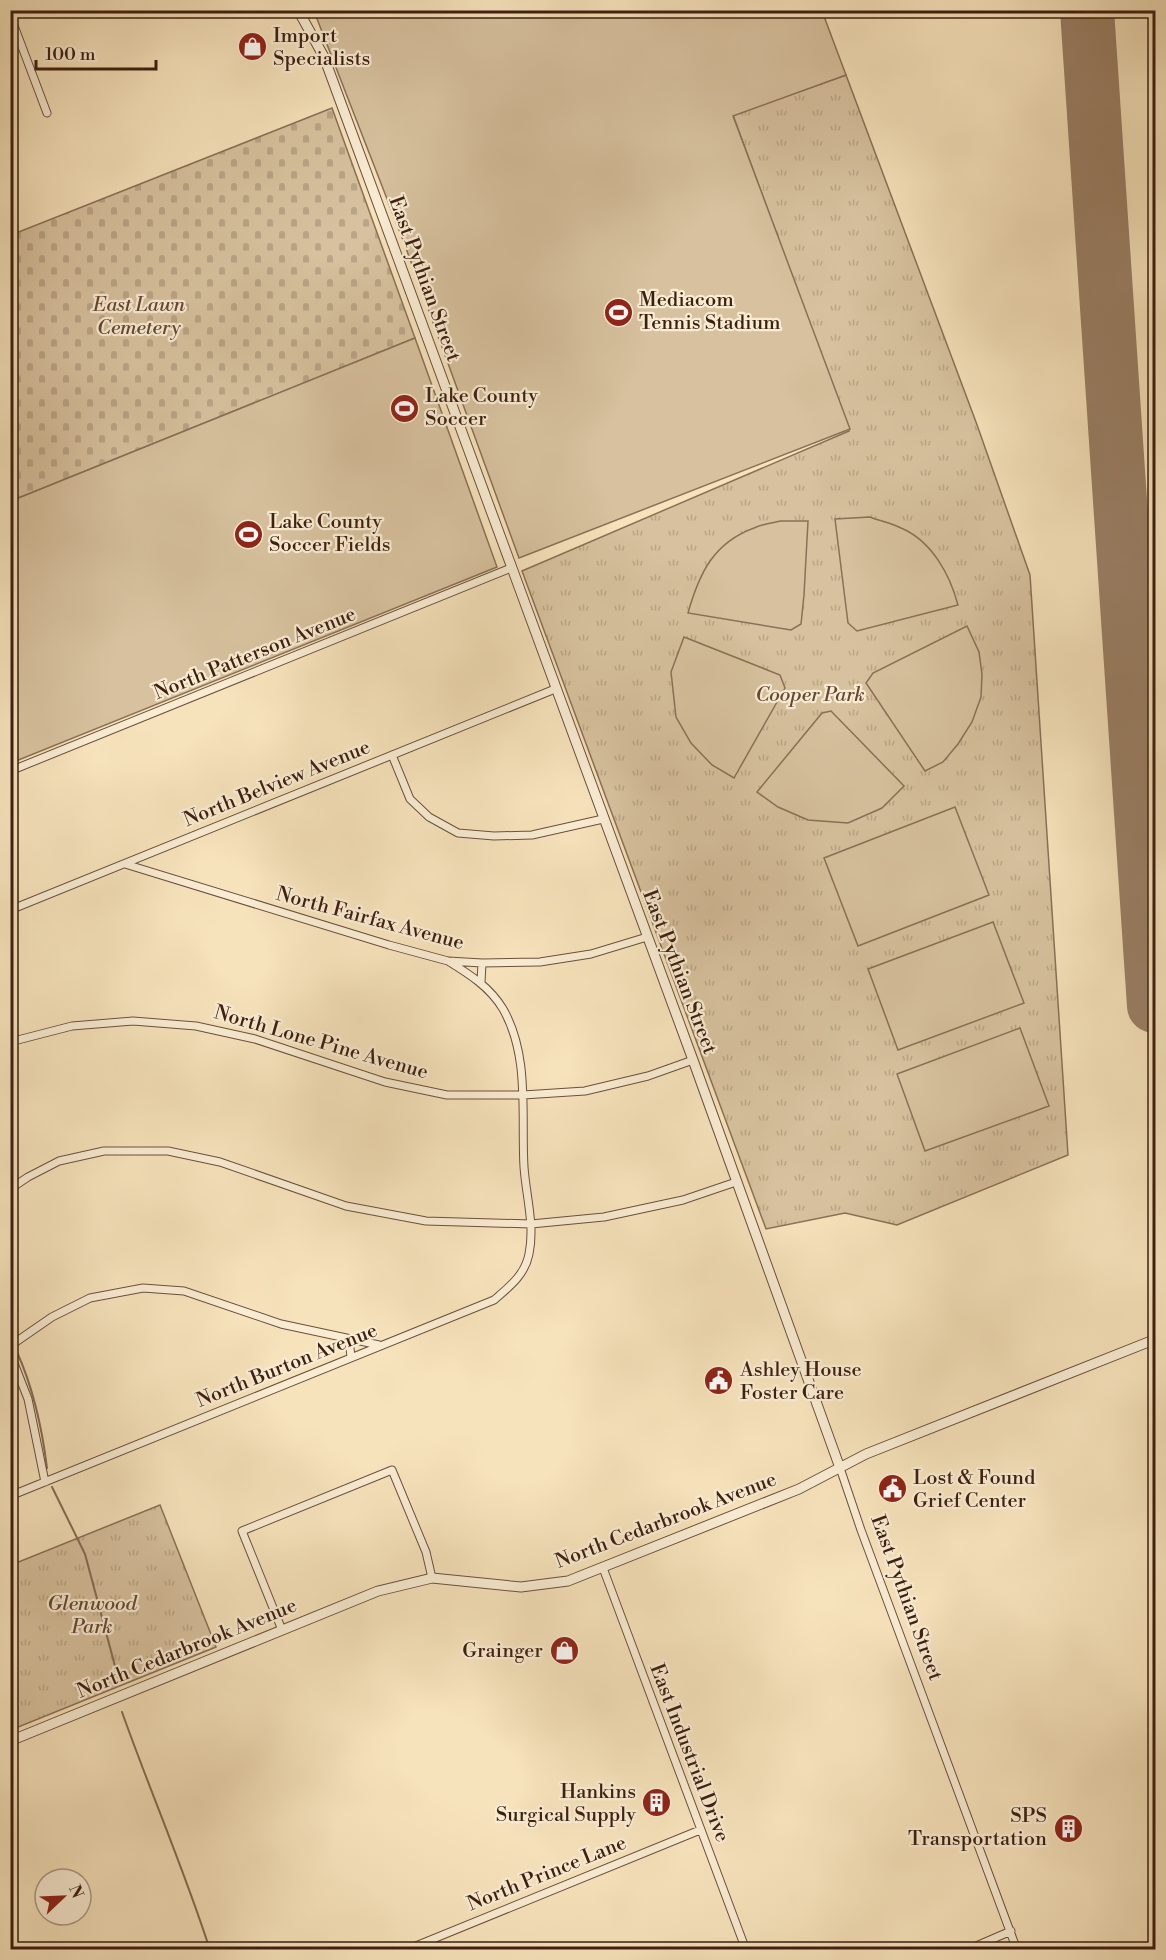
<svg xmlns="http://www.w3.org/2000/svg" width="1166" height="1960" font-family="'Libre Bodoni',serif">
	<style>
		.cemetery { fill: url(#cemetery-stones); stroke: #8a7057; stroke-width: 1.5 }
		.park { fill: url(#park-tufts); stroke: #8a7057; stroke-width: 1.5 }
		.garden { fill: #d7c19e; stroke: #8a7057; stroke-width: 1.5 }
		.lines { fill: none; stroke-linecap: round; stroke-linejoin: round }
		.stream { stroke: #866c54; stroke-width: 2 }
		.taxiway { stroke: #9a8066; stroke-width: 21 }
		.runway { stroke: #9a8066; stroke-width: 54 }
		.minor-casing { stroke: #6b503b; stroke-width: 9 }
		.tertiary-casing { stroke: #6b503b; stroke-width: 11 }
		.minor { stroke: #f9ecd3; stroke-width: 7 }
		.tertiary { stroke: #f9ecd3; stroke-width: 9 }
		.labels { text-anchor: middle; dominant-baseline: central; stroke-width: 4.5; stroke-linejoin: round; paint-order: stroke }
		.poi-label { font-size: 20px; fill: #3d1f10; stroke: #f9ecd3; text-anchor: start }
		.street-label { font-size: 20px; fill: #3d1f10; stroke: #f9ecd3 }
		.park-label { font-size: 20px; font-style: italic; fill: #644834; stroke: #f9ecd3 }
	</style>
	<defs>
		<pattern id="cemetery-stones" width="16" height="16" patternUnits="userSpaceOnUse" patternTransform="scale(1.5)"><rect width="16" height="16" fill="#d7c19e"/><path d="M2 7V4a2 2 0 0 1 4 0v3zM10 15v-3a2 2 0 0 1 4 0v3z" fill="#b9a587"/></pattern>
		<pattern id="park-tufts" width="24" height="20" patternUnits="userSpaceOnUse" patternTransform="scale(1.5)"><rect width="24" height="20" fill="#d7c19e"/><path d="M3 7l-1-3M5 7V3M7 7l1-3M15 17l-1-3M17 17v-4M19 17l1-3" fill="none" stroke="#b9a587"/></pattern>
	</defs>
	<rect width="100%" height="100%" fill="#f6e2bb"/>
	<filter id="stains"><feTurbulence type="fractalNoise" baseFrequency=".00333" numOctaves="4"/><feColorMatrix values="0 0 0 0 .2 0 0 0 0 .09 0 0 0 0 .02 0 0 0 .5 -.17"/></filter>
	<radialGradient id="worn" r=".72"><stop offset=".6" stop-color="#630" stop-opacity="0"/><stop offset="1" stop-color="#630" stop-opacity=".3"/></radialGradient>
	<path class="cemetery" d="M332,108L415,338L11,501V235Z"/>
	<path class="park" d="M846,75L976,422L1030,575L1068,1155L897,1225L845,1213L766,1229L522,571L849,431L733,115Z
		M160,1505L216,1647L11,1730V1565Z"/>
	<path class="garden" d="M314,11H822L846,75L733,116L850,429L519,558L403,240Z
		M415,338L497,567L11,763V501Z
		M870,517C880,521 891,523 901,528C932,541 950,575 958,605L857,631L848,623L835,519Z
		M781,521H808L804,595L801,624L791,630L688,613C699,574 713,543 754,528C762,524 772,523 781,521Z
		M967,626L979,652L982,674L981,697L972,722L958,744L943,762L925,771L866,683L873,673Z
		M684,637L780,675L785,688L734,778L712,765L691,743L676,717L671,672Z
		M831,711L904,786L882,808L848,823L808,820L778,807L757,792L822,713Z
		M955,807L989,895L858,946L824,858Z
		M993,922L1024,1003L898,1050L868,969Z
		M1020,1028L1049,1106L925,1151L897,1074Z"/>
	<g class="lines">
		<path class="stream" d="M17,1352C34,1390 42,1427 47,1468
			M52,1487L85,1554L119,1681
			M122,1712C150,1791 184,1869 210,1950"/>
		<path class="taxiway" d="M1131,664H1156"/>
		<path class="runway" d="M1087,10L1154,1006"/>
		<defs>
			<path id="minor" d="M10,15L47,113
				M392,755L410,799L429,817L458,833L494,836L532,835L603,819
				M10,771L511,568
				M125,864L389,945L448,961L482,963L540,962L591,954L647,937
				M10,910L555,689
				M481,982L482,963
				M10,1042L72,1026L133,1021L196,1026L255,1039L385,1082L447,1095H523L585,1091L648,1076L693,1060
				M10,1189L28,1177L59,1161L104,1151H168L220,1162L346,1206L426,1221L531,1224L604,1217L683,1200L736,1182
				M349,1339L351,1357
				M10,1346L52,1317L90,1298L143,1288L184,1291L281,1324L379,1345
				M10,1353L28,1399L45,1482
				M840,1468L861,1530L1017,1950
				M10,1496L494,1300C509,1287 525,1275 529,1254C535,1225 526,1196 524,1167C521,1115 530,1056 503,1009C490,987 469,974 448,961
				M603,1568L746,1950
				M282,1630L242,1531L392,1470L426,1552L432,1578
				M406,1950L700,1830
				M967,1950L1011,1931"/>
			<path id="tertiary" d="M298,10L324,57L693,1060L840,1468
				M10,1741L378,1591L432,1578L521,1587L568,1581L799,1489L866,1454L1156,1339"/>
		</defs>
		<use href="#minor" class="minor-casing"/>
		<use href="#tertiary" class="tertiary-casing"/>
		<use href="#minor" class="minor"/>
		<use href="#tertiary" class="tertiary"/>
	</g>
	<defs>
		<symbol id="shop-disc" viewBox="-11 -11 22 22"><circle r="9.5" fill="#8f2418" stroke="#f9ecd3"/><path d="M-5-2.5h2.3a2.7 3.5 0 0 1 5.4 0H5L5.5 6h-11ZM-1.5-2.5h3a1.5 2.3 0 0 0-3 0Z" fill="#fff"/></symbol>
		<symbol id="stadium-disc" viewBox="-11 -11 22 22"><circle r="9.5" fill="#8f2418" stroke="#f9ecd3"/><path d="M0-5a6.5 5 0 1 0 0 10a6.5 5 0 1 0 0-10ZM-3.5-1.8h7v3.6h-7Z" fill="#fff"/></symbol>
		<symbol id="civic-disc" viewBox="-11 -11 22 22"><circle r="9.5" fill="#8f2418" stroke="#f9ecd3"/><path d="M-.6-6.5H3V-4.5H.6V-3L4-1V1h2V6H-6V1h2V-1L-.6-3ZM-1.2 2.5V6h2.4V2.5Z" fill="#fff"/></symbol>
		<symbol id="building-disc" viewBox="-11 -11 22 22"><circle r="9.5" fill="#8f2418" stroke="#f9ecd3"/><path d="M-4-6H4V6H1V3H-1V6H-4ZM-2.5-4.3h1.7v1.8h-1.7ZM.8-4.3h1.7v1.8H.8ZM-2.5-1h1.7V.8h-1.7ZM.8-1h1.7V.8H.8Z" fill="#fff"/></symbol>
	</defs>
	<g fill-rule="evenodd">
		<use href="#shop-disc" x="236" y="30" width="33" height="33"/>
		<use href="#stadium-disc" x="602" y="296" width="33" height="33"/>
		<use href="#stadium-disc" x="388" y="392" width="33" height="33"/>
		<use href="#stadium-disc" x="232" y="518" width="33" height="33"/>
		<use href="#civic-disc" x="702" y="1364" width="33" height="33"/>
		<use href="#civic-disc" x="876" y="1472" width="33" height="33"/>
		<use href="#shop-disc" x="548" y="1634" width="33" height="33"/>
		<use href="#building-disc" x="640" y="1786" width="33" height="33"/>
		<use href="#building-disc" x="1052" y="1812" width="33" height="33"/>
	</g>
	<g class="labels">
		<g class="poi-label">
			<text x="273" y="36">Import<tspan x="273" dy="23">Specialists</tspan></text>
			<text x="639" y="300">Mediacom<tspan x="639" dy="23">Tennis Stadium</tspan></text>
			<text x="425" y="396">Lake County<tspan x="425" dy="23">Soccer</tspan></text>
			<text x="269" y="522">Lake County<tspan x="269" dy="23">Soccer Fields</tspan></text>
			<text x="740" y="1370">Ashley House<tspan x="740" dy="23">Foster Care</tspan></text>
			<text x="913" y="1478">Lost &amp; Found<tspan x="913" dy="23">Grief Center</tspan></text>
			<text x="543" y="1651" text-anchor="end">Grainger</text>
			<text x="636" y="1792" text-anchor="end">Hankins<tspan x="636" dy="23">Surgical Supply</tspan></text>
			<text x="1047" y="1816" text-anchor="end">SPS<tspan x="1047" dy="23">Transportation</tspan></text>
		</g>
		<g class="street-label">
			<text transform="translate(424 279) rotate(70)">East Pythian Street</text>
			<text transform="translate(255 654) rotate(-22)">North Patterson Avenue</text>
			<text transform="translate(277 784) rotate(-22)">North Belview Avenue</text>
			<text transform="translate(370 919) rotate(15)">North Fairfax Avenue</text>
			<text transform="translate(679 972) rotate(69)">East Pythian Street</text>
			<text transform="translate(321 1043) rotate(16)">North Lone Pine Avenue</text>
			<text transform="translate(287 1366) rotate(-22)">North Burton Avenue</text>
			<text transform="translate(666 1521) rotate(-21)">North Cedarbrook Avenue</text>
			<text transform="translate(906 1598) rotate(70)">East Pythian Street</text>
			<text transform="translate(187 1649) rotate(-22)">North Cedarbrook Avenue</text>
			<text transform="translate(689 1753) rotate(69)">East Industrial Drive</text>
			<text transform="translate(547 1874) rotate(-22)">North Prince Lane</text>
		</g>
		<g class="park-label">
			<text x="139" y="305">East Lawn<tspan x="139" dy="23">Cemetery</tspan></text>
			<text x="810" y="695">Cooper Park</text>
			<text x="92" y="1604">Glenwood<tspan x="92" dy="23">Park</tspan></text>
		</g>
	</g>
	<rect width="1166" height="1960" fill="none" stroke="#f6e2bb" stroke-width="36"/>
	<rect x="12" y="12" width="1142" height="1936" fill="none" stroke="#3d1f10" stroke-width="3"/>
	<rect x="18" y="18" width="1130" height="1924" fill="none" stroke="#3d1f10" stroke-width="1.5"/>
	<g transform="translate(63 1897) rotate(67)"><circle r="28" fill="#f9ecd3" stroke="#ae9a85" stroke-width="1.5"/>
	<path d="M0-4.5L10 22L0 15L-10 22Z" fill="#8f2418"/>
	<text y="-9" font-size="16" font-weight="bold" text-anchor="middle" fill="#3d1f10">N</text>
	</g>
	<path d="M36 60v9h120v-9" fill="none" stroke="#3d1f10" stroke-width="3"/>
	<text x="45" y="60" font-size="18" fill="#3d1f10" stroke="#f9ecd3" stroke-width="4.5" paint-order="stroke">100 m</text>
	<rect width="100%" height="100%" filter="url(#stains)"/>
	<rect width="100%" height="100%" fill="url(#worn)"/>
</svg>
